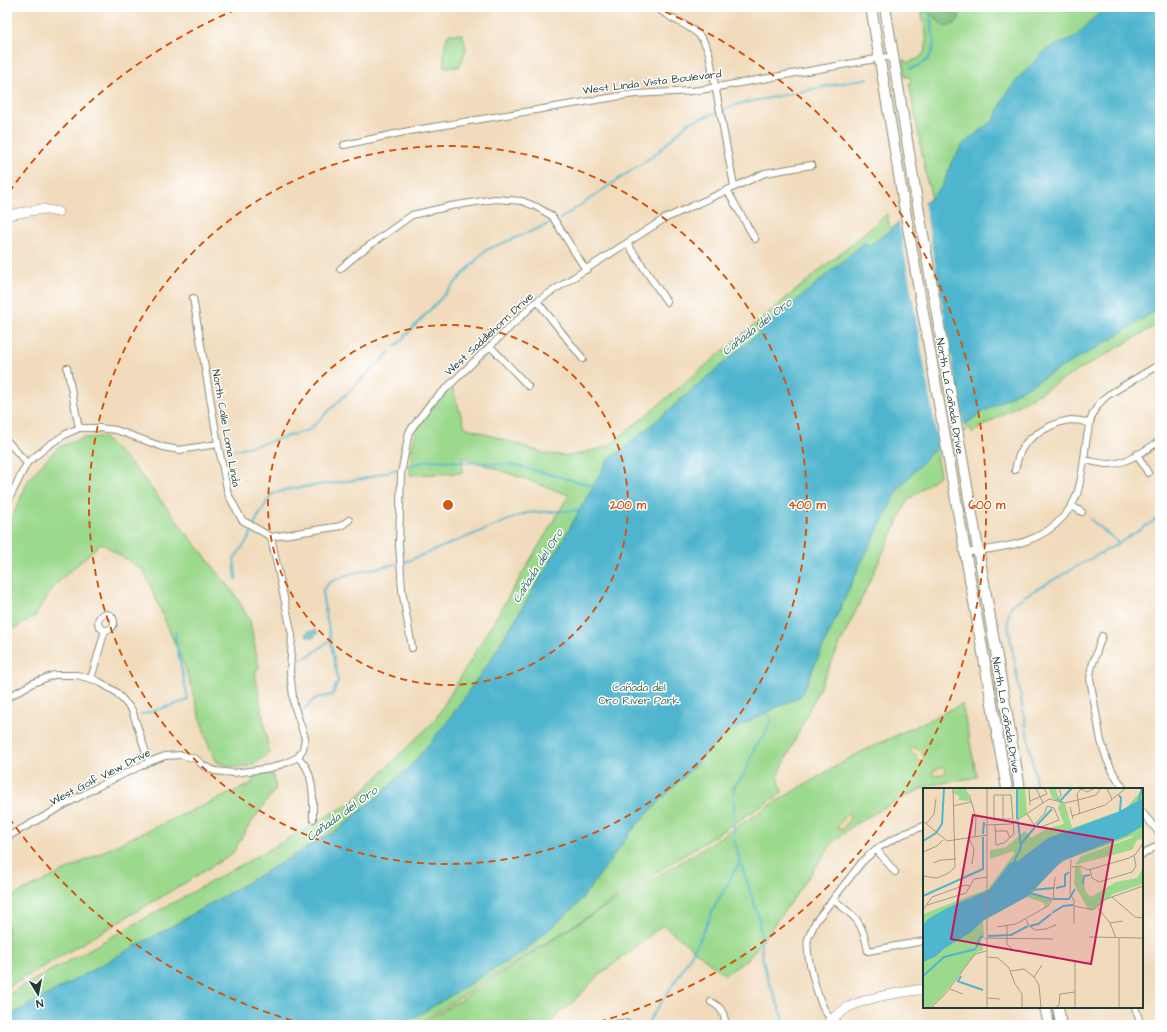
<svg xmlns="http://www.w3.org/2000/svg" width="1167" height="1032" font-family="'Architects Daughter',sans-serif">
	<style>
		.green { fill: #9bd98d; stroke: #5d8b60 }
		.forest { fill: #7cb978; stroke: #4e7b56 }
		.sand { fill: #eeda9e; stroke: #868c69 }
		.water { fill: #50b5ce; stroke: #387981 }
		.pier { fill: #f1dbbc }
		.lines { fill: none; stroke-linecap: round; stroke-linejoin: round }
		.stream { stroke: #50b5ce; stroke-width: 2 }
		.street-casing { stroke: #888c78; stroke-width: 8 }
		.secondary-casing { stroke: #888c78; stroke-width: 10 }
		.primary-casing { stroke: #888c78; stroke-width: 12 }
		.street { stroke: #fff; stroke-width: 6 }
		.secondary { stroke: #fff; stroke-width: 9 }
		.primary { stroke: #fff; stroke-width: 10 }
		.ring { fill: none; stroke: #d45610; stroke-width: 2; stroke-dasharray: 7 5 }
		.labels { text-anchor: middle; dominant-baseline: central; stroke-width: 3; stroke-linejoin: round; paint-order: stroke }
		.street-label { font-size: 11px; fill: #1f3d34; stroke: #fff }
		.park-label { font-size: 11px; fill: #3e644a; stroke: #fff }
		.water-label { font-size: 12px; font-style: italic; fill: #2e6162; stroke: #fff }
		.inset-river { fill: none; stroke: #50b5ce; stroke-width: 2 }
		.inset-road { fill: none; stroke: #9d9c86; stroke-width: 1 }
		.view { fill: #c2185b; fill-opacity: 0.15; stroke: #c2185b; stroke-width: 2 }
		.inset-edge { fill: none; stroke: #1f3d34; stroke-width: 2 }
		.centre { fill: #d45610; stroke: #fff; stroke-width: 2 }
		.ring-label { font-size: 12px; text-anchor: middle; font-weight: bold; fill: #d45610; stroke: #fff; stroke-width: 3; stroke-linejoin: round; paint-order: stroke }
	</style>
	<rect width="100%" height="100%" fill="#fff"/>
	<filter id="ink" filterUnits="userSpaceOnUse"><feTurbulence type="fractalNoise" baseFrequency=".025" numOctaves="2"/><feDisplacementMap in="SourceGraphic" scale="8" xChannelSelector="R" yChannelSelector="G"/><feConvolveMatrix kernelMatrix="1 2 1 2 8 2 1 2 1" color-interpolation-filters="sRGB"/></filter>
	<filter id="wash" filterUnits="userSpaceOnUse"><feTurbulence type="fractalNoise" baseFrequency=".012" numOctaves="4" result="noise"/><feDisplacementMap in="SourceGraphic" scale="16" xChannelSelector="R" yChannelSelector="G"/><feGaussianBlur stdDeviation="0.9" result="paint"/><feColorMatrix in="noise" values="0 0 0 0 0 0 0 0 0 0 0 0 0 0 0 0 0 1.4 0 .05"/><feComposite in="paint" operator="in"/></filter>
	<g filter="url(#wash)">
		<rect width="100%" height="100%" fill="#f1dbbc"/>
		<path class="green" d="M924,7H1160V323L976,430L972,434L970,427L967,430L936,455L940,475L908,500L778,776L782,793L417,1025H7V995L277,845L352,802L435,720L569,495L463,457L462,473L410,475L411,451L417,429L435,403L452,387L465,427L547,454L571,456L609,446L887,214L890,229L931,197L929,185L928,186L909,83H911L910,77H905L903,60H905L908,63C912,61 917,59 920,57C932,47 924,24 921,11L925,13Z
			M448,34H463L466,50L459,67H444V49Z
			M103,437L136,469L234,593L250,621L259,668L255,672L269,752C253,770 238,770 217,762L208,744L186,670L144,571L101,543L55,585L35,616L7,633V521L14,513L29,479L57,448L82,438Z
			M962,704L977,777L931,785L904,797L853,825L846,832L834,841L798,892L749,958L725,975L663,925L596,978L565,1010L563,1009L549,1025H420L472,993L585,919L691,856L772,804L855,755Z
			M257,773L273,774L276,788L246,830L233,853L193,878L7,988V899L133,837L251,784Z"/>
		<path class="forest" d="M923,7H953L960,17C956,23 953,26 945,27Z"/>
		<path class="sand" d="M911,748C919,747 923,752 924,758L923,761L920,762L916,756L911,753L910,750Z
			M942,767H944L946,769L945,773L935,776L933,775V771Z
			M848,813H850V818L843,829H838V825L843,819L845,815Z"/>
		<path class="water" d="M1105,7H1160V308L1112,339L976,416L932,452L899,488L858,569L801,696L727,732L634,828L578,904L526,950L402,1025H7V1017L172,926L339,829L384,791L411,765L445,725L491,659L559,547L608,459L623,449L865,242L868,246L894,228L929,200L943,185L952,161L964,143L994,120L1005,96L1020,76L1046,50L1076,36Z
			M314,630H315L318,633L314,637H307L306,633L309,631L311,632Z"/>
		<path class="pier" d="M924,201L964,429L939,449L899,222Z"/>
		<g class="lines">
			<path class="stream" d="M910,69C946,57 931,36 929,7
				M560,219L657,153L688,123L739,104L868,78
				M395,347L486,250L551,223
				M230,451L268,442L309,430L390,352
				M408,466L430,460L514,465L595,486
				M1090,519L1119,543
				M405,562L526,513L581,510
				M236,579L234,559L249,538L256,520L272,494L289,489L363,479L397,469
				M301,659L311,655L330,640
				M303,710L316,698L332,695L338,681L323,599V590L330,582L352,573L396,564
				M767,710L771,720L766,733L754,749L745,774L734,786V840L740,861L759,918L762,955L767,977L786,1025
				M140,715L186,701L188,699L175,639L176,632
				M1037,789L1008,625C1007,605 1012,604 1028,594L1119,543L1160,517
				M646,1025L678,977L699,941L717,902L740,862"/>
		</g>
	</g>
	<g filter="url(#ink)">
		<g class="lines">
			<defs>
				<path id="street" d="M660,10C665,13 670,17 676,20C694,30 702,33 709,53L734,186
					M344,145L409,131L627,95C651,92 676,93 700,90L893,56
					M727,190L755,239
					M627,243L667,302
					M340,269L359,253L412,215L451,206L495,199L522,201L537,207L552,216L586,270
					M537,301L583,359
					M490,346L528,386
					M67,368L79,428
					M7,441L27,463
					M1137,454L1148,473
					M1084,460C1092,461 1101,464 1109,464C1127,464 1145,450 1160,441
					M1015,470C1017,462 1018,454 1023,447C1030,435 1057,421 1071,420C1077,420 1083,421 1089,423
					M7,503L27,463L49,445L66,434L79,428H99L116,430L163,447L179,450L218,444
					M1072,506L1082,512
					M271,537L341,526L349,520
					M965,553C1000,547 1038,546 1063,517C1069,510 1074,503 1077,494C1082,478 1084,460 1086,443C1089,423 1091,409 1108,395L1160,364
					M98 622a8 8 0 1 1 16 0a8 8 0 1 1-16 0Z
					M1102,636L1091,669L1090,679L1092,690L1101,741L1107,760L1114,774L1124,789
					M412,648L402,590L399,544L401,474L409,432L430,404L537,301L664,219L765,173L812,165
					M91,679L105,630
					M7,698L33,683L54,675H77L98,681L116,692L132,710L149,762
					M298,757C300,760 304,763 306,767C314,781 313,803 313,819
					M1142,812L1160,834
					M7,837L97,787L149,762L165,756L182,755L196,759L204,766L215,771L234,773L271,768L288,762L298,757L303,749L305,738L294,705L290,672L292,635L271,537L242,520L228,494L218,444L193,298
					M876,849L895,872
					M1142,855L1160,844
					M834,900C857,918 862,921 868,951L924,941
					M711,1002C722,1007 724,1014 726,1025
					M1135,1007L1141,1025
					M831,1020L837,1022L840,1025
					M607,1025L623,1023L634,1025
					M834,1025C831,1020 827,1014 824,1009C817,995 805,954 808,939C810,933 813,927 816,921L862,862L876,849L901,835L924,826"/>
				<path id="secondary" d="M7,215L42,209L58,212
					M825,1025C831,1020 838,1014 845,1009C868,996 898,993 924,989"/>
				<path id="primary" d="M871,7L903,199L1007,789
					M885,7L915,189L1020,789
					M1045,1007L1049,1025
					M1058,1007L1061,1025"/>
			</defs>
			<use href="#street" class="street-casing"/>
			<use href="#secondary" class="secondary-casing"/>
			<use href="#primary" class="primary-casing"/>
			<use href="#street" class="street"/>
			<use href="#secondary" class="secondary"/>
			<use href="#primary" class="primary"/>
		</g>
	</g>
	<g class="ring">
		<circle cx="448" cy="505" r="180"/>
		<circle cx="448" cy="505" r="359"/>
		<path d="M304 1024A539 539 0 0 1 9 818M9 192A539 539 0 0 1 242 7M654 7A539 539 0 0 1 592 1024"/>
	</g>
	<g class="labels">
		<g class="street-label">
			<text transform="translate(652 82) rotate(-7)">West Linda Vista Boulevard</text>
			<text transform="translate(489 334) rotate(-43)">West Saddlehorn Drive</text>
			<text transform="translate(950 396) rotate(80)">North La Cañada Drive</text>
			<text transform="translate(226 428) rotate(80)">North Calle Loma Linda</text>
			<text transform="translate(1006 715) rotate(80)">North La Cañada Drive</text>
			<text transform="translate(100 777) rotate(-27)">West Golf View Drive</text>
		</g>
		<g class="park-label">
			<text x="639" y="687">Cañada del<tspan x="639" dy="13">Oro River Park</tspan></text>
		</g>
		<g class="water-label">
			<text transform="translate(757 327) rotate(-38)">Cañada del Oro</text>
			<text transform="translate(538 566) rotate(-58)">Cañada del Oro</text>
			<text transform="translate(342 814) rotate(-36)">Cañada del Oro</text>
		</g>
	</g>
	<g transform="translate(923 788)">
		<rect width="220" height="220" fill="#f1dbbc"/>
		<path d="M32,0H43L47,13L36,12V8L30,5V1L33,3ZM95,0H102L104,25L95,31ZM126,0H133L135,9L142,16L149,40L202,21L220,1V51L214,52L209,62L152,77L158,68L208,50L212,47L143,72L131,80L110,104L122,111L129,110L122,120L121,115L104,109L60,133L61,150L58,151L57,156H60V162L54,164L19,208L7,220H0V126L65,101L91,66V63L67,71V62L83,59L102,43L108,50L125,40L141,36L135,20L137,15L129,10ZM154,78L158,80L163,104L168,109L193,94L214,90L220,80V96L190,106L171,121H165L151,96L152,80Z" fill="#9bd98d"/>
		<path d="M220,10V38L203,48L139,73L105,108L61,132L47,145L22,160L12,169L0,174V137L5,131L24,120L66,102L87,75L96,72L125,50L195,24Z" fill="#50b5ce"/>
		<path class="inset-river" d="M94,0V31M196,7L198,10L197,23M216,12L219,0M137,13L149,0M114,37L129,21M60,46L61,34M0,53L13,45L19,36L21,0M97,57L112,39M91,74L98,59L95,33M160,96L161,88L167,87M133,100L142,98V87L146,84M108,102L131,100M107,105L128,111M0,108L60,81V49M130,111H146L152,101M129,125L140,118L150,117M107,138L115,136L128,126M65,148L88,147L105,138M53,160L57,150L60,148M0,188L21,169L53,161M38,188L35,193L37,194L60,202"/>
		<path class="inset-road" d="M64,0V220M106,0L107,17M113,0L120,15M184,0L189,11M46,6L53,30L52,48M80,8V31M159,11L173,7L178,0M134,12L138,7L136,0M107,13L124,6L121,0M30,18L48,14M147,19L150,31M104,26L108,32L111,37L112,38L118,39L136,32L131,20L124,18L122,25L111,37M157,26L154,6L158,1L164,4L172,0M149,28L182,17L203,0M0,33L24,53L64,47M3,36L11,26L13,11M62,37L88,36L126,11L142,15L159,11M72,37L73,57L81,55L91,46L88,7H71V31H88M72,43H84L87,50M46,50L51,61L49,76M0,64L14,58L20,52M148,71L147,106L151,112V136M10,75L18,72L33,71M149,79L157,78L165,82L206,70L213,66L220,55M167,81L169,90L176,94L209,84L213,78L211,68M0,88L14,90L26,85L32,79L30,0M189,109L212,129L220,130M4,117L43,105L51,91L64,89M151,118L170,122L183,111L220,98M175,120L187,135L193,150M0,122L9,109L42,97L47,98M103,131L106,138L113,142L123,141L133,137M187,135L200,133M84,138V156L89,161M74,139L93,136L125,118L130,110L132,89M166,149L220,150M62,150L130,151M196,150V220M64,169L75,170L86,180L92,196L99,206V220M152,172V220M88,183L101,181L111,189L116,197L118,220M111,189L119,177M27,201L40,206M64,210L77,211M8,220L23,205L52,166L63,163M132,220L136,217L137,206L152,204"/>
		<path class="view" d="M50,27L190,52L168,176L28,151Z"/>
		<rect width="220" height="220" class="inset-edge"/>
	</g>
	<circle cx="448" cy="505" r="6" class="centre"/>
	<g class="ring-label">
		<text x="628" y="509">200 m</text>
		<text x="807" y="509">400 m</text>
		<text x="987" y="509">600 m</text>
	</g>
	<rect width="1167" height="1032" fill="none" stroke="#fff" stroke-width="24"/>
	<g transform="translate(38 994) rotate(170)" stroke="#ffffff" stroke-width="3" paint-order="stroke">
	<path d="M0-3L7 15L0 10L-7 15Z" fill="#1f3d34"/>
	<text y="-6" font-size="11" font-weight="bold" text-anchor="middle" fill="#1f3d34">N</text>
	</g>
</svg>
